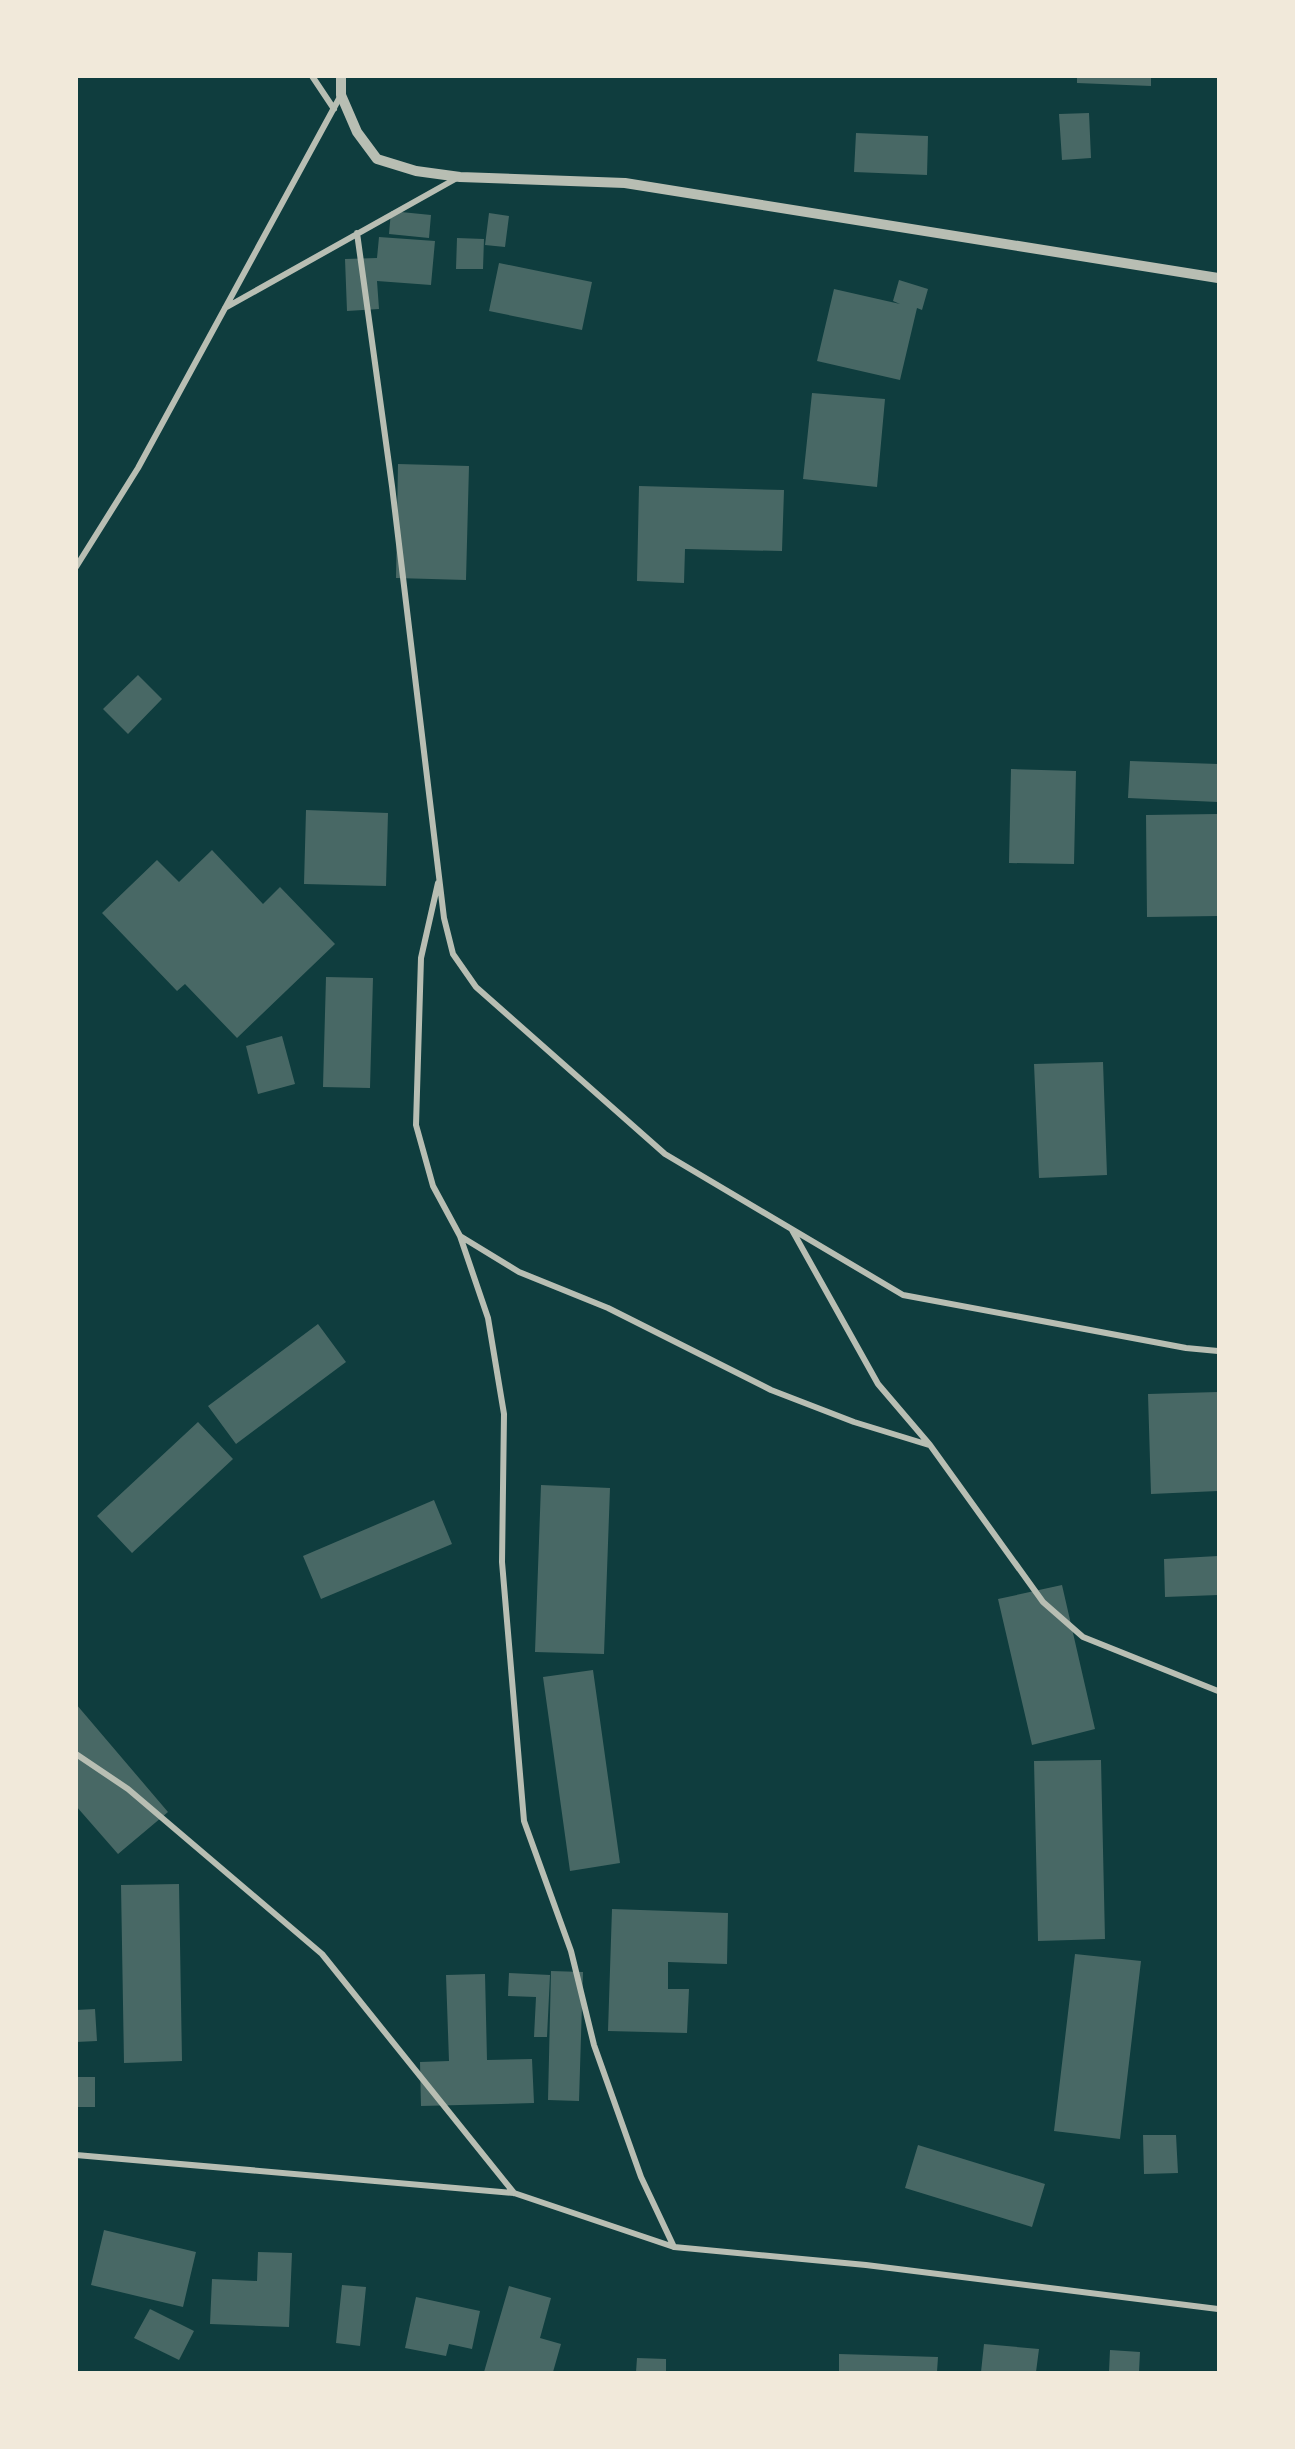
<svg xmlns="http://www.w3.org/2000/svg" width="1295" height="2449" font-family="'Archivo Narrow',sans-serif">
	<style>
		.building { fill: #486865 }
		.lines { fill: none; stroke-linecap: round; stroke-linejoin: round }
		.minor { stroke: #b8beb3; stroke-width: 6 }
		.tertiary { stroke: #b8beb3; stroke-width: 10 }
	</style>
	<rect width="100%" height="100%" fill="#0f3d3e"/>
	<path class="building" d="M1077,76H1151V86L1077,83Z
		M1089,113L1091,158L1062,160L1059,114Z
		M856,133L928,136L927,175L854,172Z
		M391,211L431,215L429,238L389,234Z
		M489,213L509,216L505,247L485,245Z
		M379,237L435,241L431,285L377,281L379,309L347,311L345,259L377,258Z
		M457,238L484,239L483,269H456Z
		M499,263L592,282L582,330L489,311Z
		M899,280L928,289L922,310L917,308L900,380L817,361L834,289L900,304L893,301Z
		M812,393L885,399L877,487L803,479Z
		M398,464L469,466L466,580L396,578Z
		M639,486L784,490L782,551L685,549L684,583L637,581Z
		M138,675L162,699L128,734L103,709Z
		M1130,761L1218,764V802L1128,798Z
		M1011,769L1076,771L1074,864L1009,863Z
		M306,810L388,813L386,886L304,884Z
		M1217,814L1218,916L1147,917L1146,815Z
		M212,850L263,904L280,887L335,944L237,1038L185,984L177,991L102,913L157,860L179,882Z
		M326,977L373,978L370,1088L323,1087Z
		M282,1036L295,1084L258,1094L246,1046Z
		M1103,1062L1107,1175L1039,1178L1034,1064Z
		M318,1324L346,1362L236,1444L208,1406Z
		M1218,1392V1491L1151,1494L1148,1394Z
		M198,1422L233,1459L132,1553L97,1516Z
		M541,1485L610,1488L604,1654L535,1652Z
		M434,1500L452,1544L321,1599L303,1556Z
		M1218,1556V1595L1165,1597L1164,1559Z
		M1062,1585L1095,1729L1032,1745L998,1599Z
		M593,1670L620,1863L570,1871L543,1677Z
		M76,1704L168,1812L118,1854L76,1806Z
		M1101,1760L1105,1939L1038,1941L1034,1761Z
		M179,1884L182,2061L124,2063L121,1885Z
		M612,1909L728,1913L727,1964L668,1962V1989H689L687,2033L608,2031Z
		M1075,1954L1141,1961L1120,2139L1054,2131Z
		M551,1971L583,1972L579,2101L548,2100Z
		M509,1973L550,1975L547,2037H534L536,1997L508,1996Z
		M485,1974L487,2060L532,2059L534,2103L421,2106L420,2062L449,2061L446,1975Z
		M95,2009L97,2041L76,2042V2010Z
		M76,2077H95V2107H76Z
		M1143,2135H1176L1178,2173L1144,2174Z
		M918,2145L1045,2184L1032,2227L905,2188Z
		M104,2230L196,2252L183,2307L91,2285Z
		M258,2252L292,2253L289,2327L210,2324L212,2279L257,2281Z
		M342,2285L366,2287L360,2346L336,2343Z
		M509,2286L551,2298L540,2338L561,2344L553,2372H484Z
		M416,2297L480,2311L472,2349L449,2344L446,2356L405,2348Z
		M150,2309L194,2331L179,2360L134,2338Z
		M984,2344L1039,2349L1036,2372H981Z
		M1110,2350L1140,2352L1139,2372H1109Z
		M839,2354L938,2357L937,2372H839Z
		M637,2358L666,2359V2372H636Z"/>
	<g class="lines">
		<path class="minor" d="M312,76L334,109
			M357,233L392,486L444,918L453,954L476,987L665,1154L903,1295L1186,1348L1218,1351
			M225,308L457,178
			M76,567L138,468L341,95
			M438,883L421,958L416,1125L433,1186L460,1236L488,1318L504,1414L502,1562L524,1821L571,1951L594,2045L641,2177L674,2247
			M792,1230L878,1384L930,1445L1043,1602L1083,1637L1218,1691
			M460,1236L519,1272L608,1308L771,1390L854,1422L929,1445
			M76,1754L128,1789L322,1954L514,2193
			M76,2155L514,2193L674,2247L866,2265L1218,2309"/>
		<path class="tertiary" d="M341,76V95L357,132L377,159L416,171L460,177L625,183L1218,278"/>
	</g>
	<rect width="1295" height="2449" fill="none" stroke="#f1e9da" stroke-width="156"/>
</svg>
